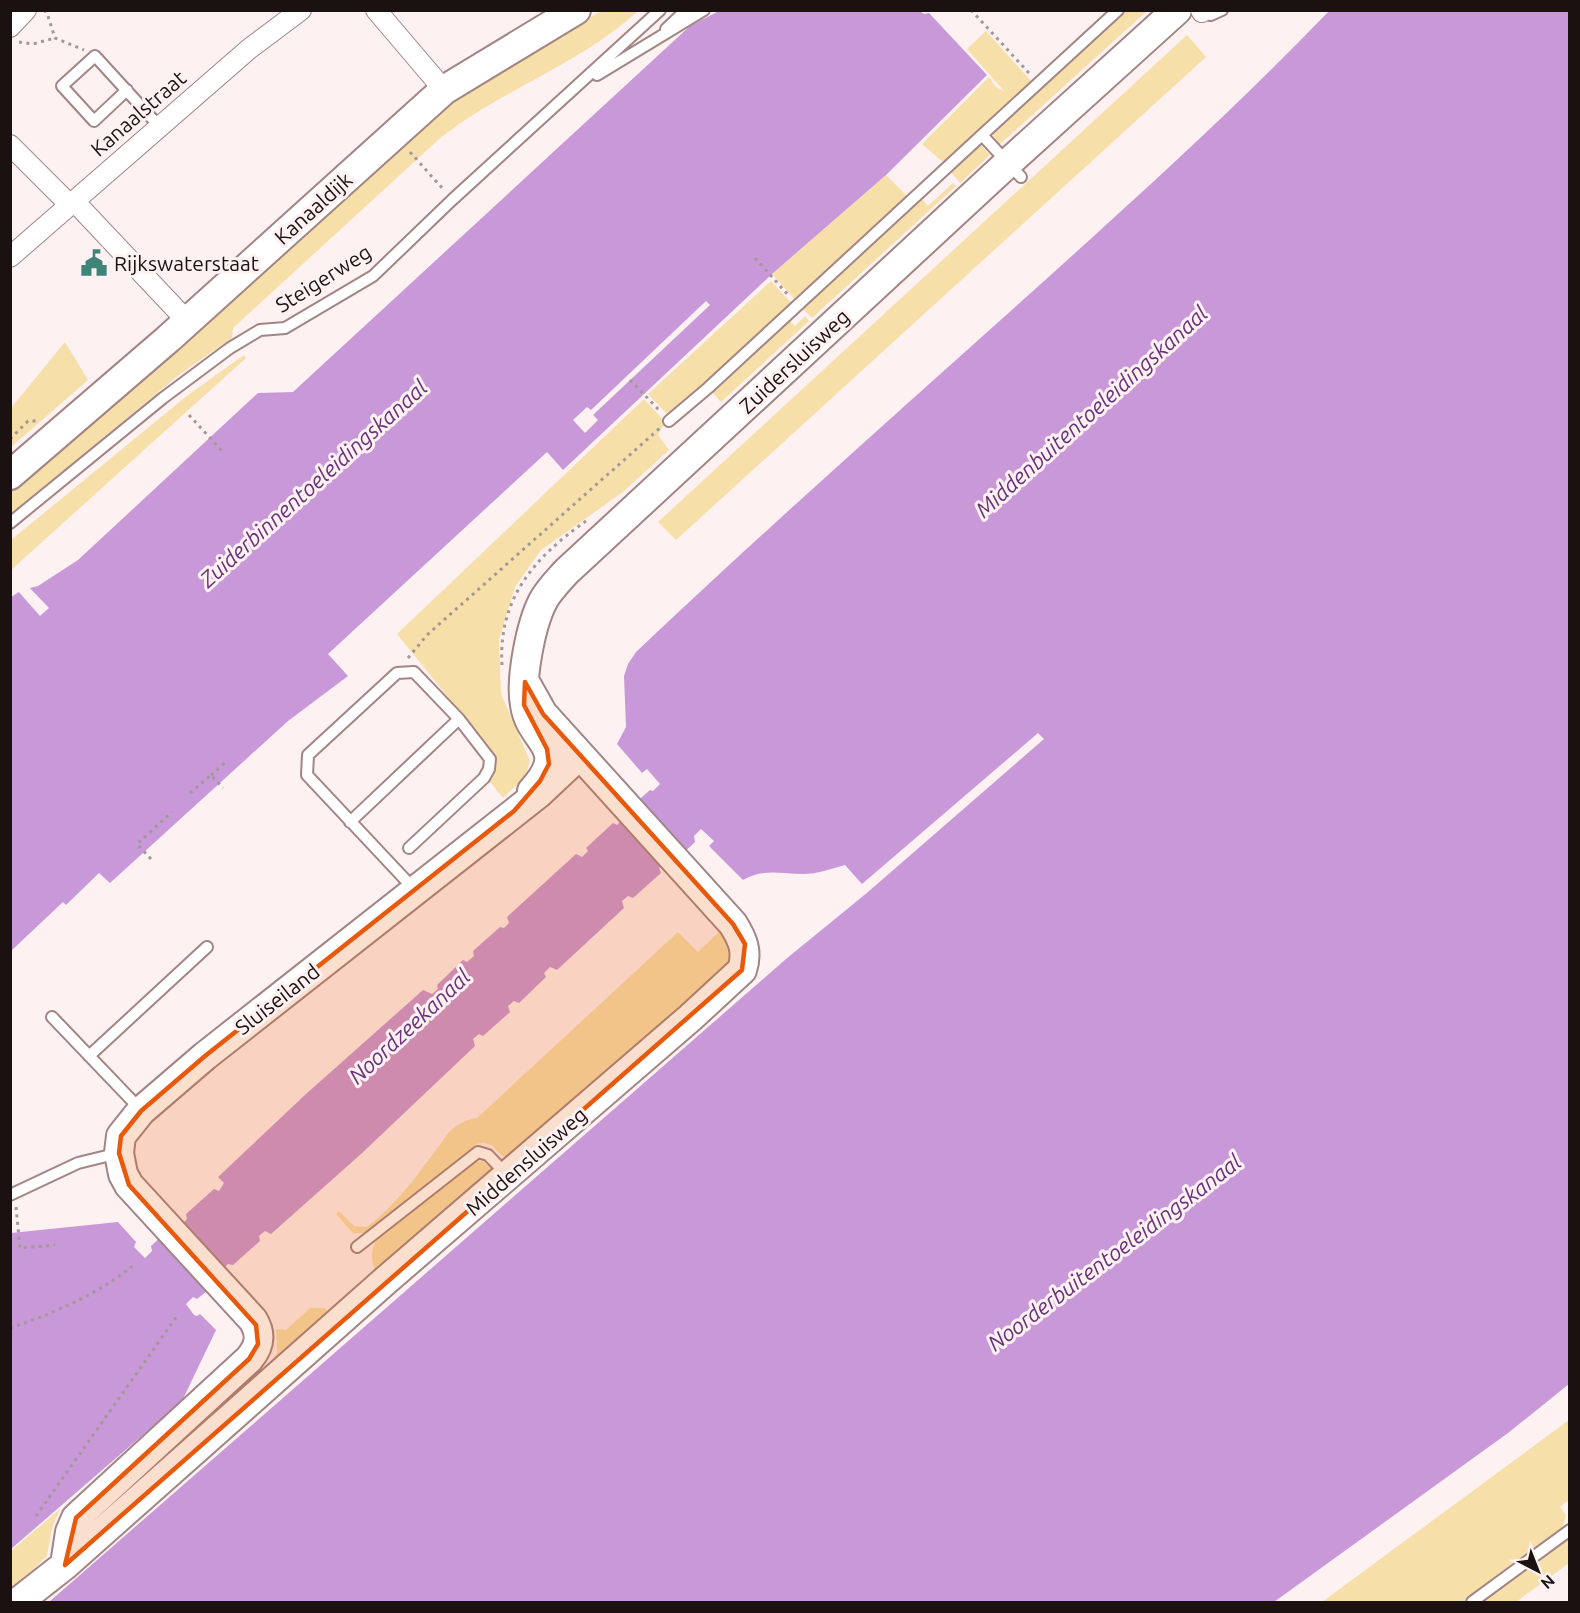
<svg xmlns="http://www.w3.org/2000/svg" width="1580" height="1613" font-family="Ubuntu,sans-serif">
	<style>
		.green { fill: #f7dfa9 }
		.water { fill: #c898d8 }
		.pier { fill: #fef1f1 }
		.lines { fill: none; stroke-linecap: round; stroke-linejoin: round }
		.lane-casing { stroke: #a28584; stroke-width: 14 }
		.street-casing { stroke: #a28584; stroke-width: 22 }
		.secondary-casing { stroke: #a28584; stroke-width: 32 }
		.path { stroke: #a49897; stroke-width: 3; stroke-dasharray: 3 4.5; stroke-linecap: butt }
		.lane { stroke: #fff; stroke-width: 10 }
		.street { stroke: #fff; stroke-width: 20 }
		.secondary { stroke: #fff; stroke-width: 28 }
		.marked { fill: #e8590c; fill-opacity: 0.2; stroke: #e8590c; stroke-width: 4.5; stroke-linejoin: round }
		.labels { text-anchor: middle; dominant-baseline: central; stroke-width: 6; stroke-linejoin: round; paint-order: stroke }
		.street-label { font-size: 21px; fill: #1b1110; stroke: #fef1f1 }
		.poi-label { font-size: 21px; fill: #1b1110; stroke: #fef1f1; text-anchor: start }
		.water-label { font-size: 22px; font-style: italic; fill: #69307b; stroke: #fef1f1 }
	</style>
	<rect width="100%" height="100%" fill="#fef1f1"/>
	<path class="green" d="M601,11H638C579,65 500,90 438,140L233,328L232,338L180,374L11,514V488L465,87L559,36Z
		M1124,11H1147L998,146L992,132Z
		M986,31L1032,82L945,164L922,144L989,77L996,87L1004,91L967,49Z
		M1187,35L1206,57L676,540L658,522Z
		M980,144L990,155L960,183L950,171Z
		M886,175L909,198L797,302L772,274Z
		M953,183L956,186L812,318L802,308L921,198L928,206Z
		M771,281L793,305L670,417L648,394Z
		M805,316L809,321L721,402L712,392L790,321L795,326Z
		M65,342L88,380L11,447V408Z
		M244,355L246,358L11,570V540L188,395Z
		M644,399L665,422L658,435L669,450L623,492L541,550L515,587L499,640L501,694L530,761L525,777L503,798L490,782L496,766L490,749L397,634Z
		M723,928L730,936L733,964L507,1159C496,1152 492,1139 477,1144L365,1233H353L336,1214L339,1211L354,1226L367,1227C401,1201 424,1166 449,1132C458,1124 465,1120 477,1118L678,932L698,952Z
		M481,1161L484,1162L491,1168V1180L259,1381L96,1529L93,1523L96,1519L269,1364L277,1353L276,1329L286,1330L310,1308H324L332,1313L377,1274C371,1262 370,1253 376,1241L475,1162Z
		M1569,1420V1500L1560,1507L1566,1515L1564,1523L1560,1531L1463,1602H1322Z
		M60,1509L52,1528L47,1556L11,1591V1551Z
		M1569,1537V1563L1516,1602H1481Z"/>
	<path class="water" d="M918,10L924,14L929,13L987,75L886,175L772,274L563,470L547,452L328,654L348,676L288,721L110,883L99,873L66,905L63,902L11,951V597L22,590L38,586L78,560L258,393L293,392L690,26L719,11Z
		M1329,11H1569V1384L1508,1433L1274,1602H49L786,959L868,892L1044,739L1038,733L862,884L845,865C831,869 817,874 803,874C781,874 763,868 743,880L709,846L714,841L701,829L694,836L695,842L678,858L659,868L661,873L633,898L628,896L622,901L624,908L557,970L550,967L544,973L546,977L519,1003L514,1001L508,1006L510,1012L483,1036L479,1034L473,1039L475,1046L361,1154L271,1234L265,1231L259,1236L260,1241L233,1265L228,1264L223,1269L212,1287L197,1299L193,1297L186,1304L194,1315L197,1316L200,1314L216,1330L182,1401L11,1549V1233L118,1222L136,1242L134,1247L145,1258L152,1251L151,1246L177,1222L182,1224L187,1219L186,1214L214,1189L219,1191L224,1183L218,1177L306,1094L423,990L432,994L438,989L437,985L463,960L467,962L474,956L473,951L500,927L504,928L509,923L507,917L576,854L582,857L588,851L586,848L613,823L617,825L624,818L623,814L650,790L653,791L660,784L647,769L642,773L617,744L626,727L624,676L628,664L636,652C766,529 900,410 1033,291C1134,200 1235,109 1329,11Z"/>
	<path class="pier" d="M706,301L710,305L593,415L598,420L585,433L573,420L587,407L591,410Z
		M27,585L49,608L40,616L17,590Z"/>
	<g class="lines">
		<defs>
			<path id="lane" d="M1202,12L1211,15L1222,10
				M666,29L686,10
				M597,75L704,10
				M127,90L94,121L62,86L95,56L159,126
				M982,135L1118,10
				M669,421L708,388L982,135L1021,177
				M10,523L163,398L230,348L260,330L285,328L373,276L452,200L660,10
				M350,822L459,719
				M409,848L484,778L489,769L490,759L459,719L414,672L397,673L308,755L307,775L415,890
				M52,1017L141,1110
				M89,1056L207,947
				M10,1195L78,1163L119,1153
				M357,1247L478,1152L488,1155L506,1174
				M1472,1602L1570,1530"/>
			<path id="street" d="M376,10L444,90
				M1201,10L1202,12
				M10,27L26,10
				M10,145L69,204
				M74,201L187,321
				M10,257L249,49L301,10"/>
			<path id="secondary" d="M10,475L168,339L444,90L576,10
				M532,791C572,746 531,744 525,705C520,679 531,624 543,601C548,591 558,581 566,572L1008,163L1177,10
				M65,1565L70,1532L76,1518L249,1359C260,1346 262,1335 253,1320L129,1185L123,1174L119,1153L121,1136L141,1111L205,1056L538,794L570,764L578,753
				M18,1602L65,1565L385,1281L690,1018L742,970C748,952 743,940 733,924L543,714L525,682"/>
		</defs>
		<use href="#lane" class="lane-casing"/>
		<use href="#street" class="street-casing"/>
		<use href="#secondary" class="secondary-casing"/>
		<path class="path" d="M44,10L47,13L55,38L84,50
			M971,10L1029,73
			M19,42L33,44L55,38
			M410,152L443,189
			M755,258L790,297
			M630,380L660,411
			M189,415L222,451
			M10,439L28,421H37
			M408,658L427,635L660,428
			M502,665C498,598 535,557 586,521
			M211,775L227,761
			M190,793L211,775L223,788
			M151,859L137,844L172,812
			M16,1207L20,1248L55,1245
			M10,1328C53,1314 100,1293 135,1264
			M36,1516L177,1316"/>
		<use href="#lane" class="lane"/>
		<use href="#street" class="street"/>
		<use href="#secondary" class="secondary"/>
	</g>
	<path class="marked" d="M525,682L543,714L733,924L745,944L742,970L65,1565L76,1518L249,1359L258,1344L256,1325L129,1185L119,1153L121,1136L141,1111L205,1056L514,811L540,781L549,764L547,749L524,705Z"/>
	<defs>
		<symbol id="civic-bare" viewBox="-9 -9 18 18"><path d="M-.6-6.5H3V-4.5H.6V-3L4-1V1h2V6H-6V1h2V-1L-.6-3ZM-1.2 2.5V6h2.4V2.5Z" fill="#3f8479" stroke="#fef1f1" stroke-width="2.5" paint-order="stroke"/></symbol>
	</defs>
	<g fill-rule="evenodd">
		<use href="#civic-bare" x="75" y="244" width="38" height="38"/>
	</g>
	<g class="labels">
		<g class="street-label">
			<text transform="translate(138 113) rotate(-41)">Kanaalstraat</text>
			<text transform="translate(313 208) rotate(-42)">Kanaaldijk</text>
			<text transform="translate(323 278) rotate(-32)">Steigerweg</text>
			<text transform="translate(794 361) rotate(-43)">Zuidersluisweg</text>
			<text transform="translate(277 999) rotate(-38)">Sluiseiland</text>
			<text transform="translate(526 1161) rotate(-41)">Middensluisweg</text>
		</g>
		<g class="poi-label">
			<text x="114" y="263">Rijkswaterstaat</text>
		</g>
		<g class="water-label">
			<text transform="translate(1091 411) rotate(-42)">Middenbuitentoeleidingskanaal</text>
			<text transform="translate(313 483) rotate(-42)">Zuiderbinnentoeleidingskanaal</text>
			<text transform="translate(409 1026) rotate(-43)">Noordzeekanaal</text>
			<text transform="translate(1114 1252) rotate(-37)">Noorderbuitentoeleidingskanaal</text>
		</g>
	</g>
	<rect width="1580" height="1613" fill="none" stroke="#1b1110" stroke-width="24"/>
	<g transform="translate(1538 1571) rotate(138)" stroke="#fef1f1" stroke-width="4.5" paint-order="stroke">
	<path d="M0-4.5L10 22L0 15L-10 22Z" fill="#1b1110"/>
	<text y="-9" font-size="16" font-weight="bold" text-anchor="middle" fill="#1b1110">N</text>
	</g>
</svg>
